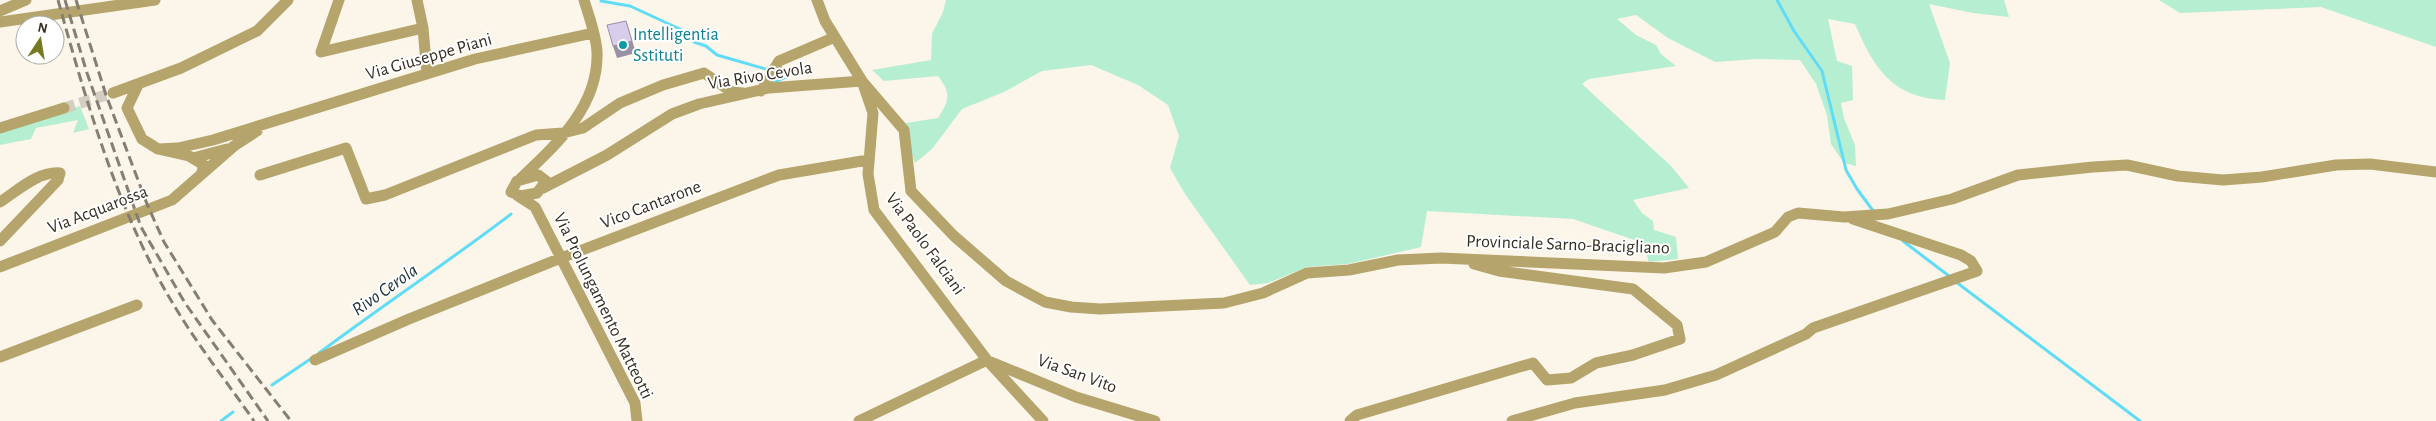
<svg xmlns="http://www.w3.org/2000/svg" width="2436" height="421" font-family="'Alegreya Sans',sans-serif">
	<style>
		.green { fill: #b6eed2 }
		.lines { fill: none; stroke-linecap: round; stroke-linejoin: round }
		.stream { stroke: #61dcf6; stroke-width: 3 }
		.minor-tunnel { stroke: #d4cdc1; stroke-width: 11; stroke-dasharray: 11 5.5; stroke-linecap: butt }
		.minor { stroke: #b5a46b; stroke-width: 11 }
		.rail { stroke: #857e72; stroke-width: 3; stroke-dasharray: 10 5; stroke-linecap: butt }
		.shaded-wall { fill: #9890a5 }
		.building { fill: #d9cdec; stroke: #9890a5 }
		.culture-dot { fill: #0f9aa8; stroke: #fff; stroke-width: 2 }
		.labels { text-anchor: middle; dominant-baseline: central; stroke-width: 4; stroke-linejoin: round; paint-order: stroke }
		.culture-label { font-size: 18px; fill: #0d838f; stroke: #fff; text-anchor: start }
		.street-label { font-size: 18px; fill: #352e22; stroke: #fff }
		.water-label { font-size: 19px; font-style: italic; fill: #192f34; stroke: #fff }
	</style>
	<rect width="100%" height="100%" fill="#fcf5e9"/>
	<path class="green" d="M946,0H2004L2009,17L1973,13L1929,4L1950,63L1945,100C1892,98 1874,68 1855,24L1828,19L1837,61L1852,66L1853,100L1841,103L1844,118L1855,145L1856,166L1844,163L1831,144L1827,115L1816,84L1800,60L1757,59L1715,62L1668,38L1636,15L1617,19L1636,35L1656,45L1661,54L1676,66L1589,79L1582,84L1671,166L1689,188L1633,200L1642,213L1653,221L1654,230L1676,237L1678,259L1649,262L1643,243L1573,219L1427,211L1421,247L1348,264L1307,267L1268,283L1250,285L1185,194L1170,168L1179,136L1168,105L1138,85L1091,65L1042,71L1004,92L962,109L932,149L915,163L908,144L906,123L938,118C949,101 952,94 938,76L884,81L872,70L931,60L932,34L943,12Z
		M2159,0H2436V47L2321,7L2180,13Z
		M80,106L89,129L73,133L78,120L36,128L31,139L0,145V131Z"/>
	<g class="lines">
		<path class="stream" d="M1777,0L1794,31L1822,71L1846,170L1857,189L1874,212
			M601,1L630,6L682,30L694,42L706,46L717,55L769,70
			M774,82L786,77
			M1903,241L1949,276
			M1956,282L2140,421
			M319,353C382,306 448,262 511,214
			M272,385L312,358
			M221,421L233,412"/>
		<path class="minor-tunnel" d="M64,108L113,93"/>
		<path class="minor" d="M339,0L321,52L423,28
			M417,0L423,28L427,74
			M817,0L825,21L862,81L904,130L911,191L954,236L1006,281L1045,302L1071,307L1100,309L1224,303L1263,293L1307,273L1349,270L1398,260L1441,258L1664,268L1706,262L1775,232L1788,217L1798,213L1844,217L1888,214L1952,199L2018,175L2093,167L2127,165L2178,176L2223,180L2262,177L2336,165L2370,164L2436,172
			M0,11L26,0
			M0,22L155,0
			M138,85L127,108L142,139L158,149L189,156L204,165L201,175
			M864,87L873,113L868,174L874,210L987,360L1043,421
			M761,91L779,61L835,37
			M113,93L181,68L257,31L288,0
			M0,128L64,108
			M158,149L178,148L213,140L475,59L593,33
			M193,158L227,149
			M260,175L346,148L366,199L385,195L536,135L563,133L583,128L620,103L663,85L704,73L732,92L743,93
			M538,175L546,181L537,193L521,196L511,192L517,181Z
			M521,178C557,144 599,106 597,52C596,34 589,17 584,0
			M543,188L607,155L672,114L699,104L769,88L862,81
			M518,196L535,207L635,403L637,421
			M0,202C17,191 38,171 60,173L58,180L0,241
			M0,267L172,200L234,146L257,131
			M0,357L137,305
			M315,360L409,319L561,258L779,175L868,160
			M991,362L1076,397L1155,421
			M859,421L987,360
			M1350,421L1357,415L1533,363L1547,380L1571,378L1596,363L1633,355L1680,339L1677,325L1633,289L1499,271L1474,264
			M1512,421L1575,403L1665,390L1716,375L1806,334L1813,328L1977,271L1971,261L1961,255L1853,219"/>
		<path class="rail" d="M58,0C86,101 118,212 172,302C196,343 227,382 254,421
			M65,0L87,73L141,227L185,303L268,421
			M76,0L106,95L147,204L164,242L212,320L291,421"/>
	</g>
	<path class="shaded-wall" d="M626,21L636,53L617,58L613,46Z"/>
	<path class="building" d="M626,21L632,41L613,46L607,25Z"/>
	<circle class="culture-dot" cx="623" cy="45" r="5"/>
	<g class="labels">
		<g class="culture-label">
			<text x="633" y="35">Intelligentia<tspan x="633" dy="21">Sstituti</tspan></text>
		</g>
		<g class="street-label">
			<text transform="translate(429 57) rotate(-16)">Via Giuseppe Piani</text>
			<text transform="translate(760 76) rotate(-9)">Via Rivo Cevola</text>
			<text transform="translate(651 205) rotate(-21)">Vico Cantarone</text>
			<text transform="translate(98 210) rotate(-21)">Via Acquarossa</text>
			<text transform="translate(925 244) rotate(54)">Via Paolo Falciani</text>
			<text transform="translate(1568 245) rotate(2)">Provinciale Sarno-Bracigliano</text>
			<text transform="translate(603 306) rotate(64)">Via Prolungamento Matteotti</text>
			<text transform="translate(1077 374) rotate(20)">Via San Vito</text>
		</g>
		<g class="water-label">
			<text transform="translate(385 290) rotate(-35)">Rivo Cerola</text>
		</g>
	</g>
	<g transform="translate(40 40) rotate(12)"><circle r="24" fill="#ffffff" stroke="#aeaba7"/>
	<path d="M0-4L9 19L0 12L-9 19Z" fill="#757921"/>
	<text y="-8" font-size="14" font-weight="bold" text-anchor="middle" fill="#352e22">N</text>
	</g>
</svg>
